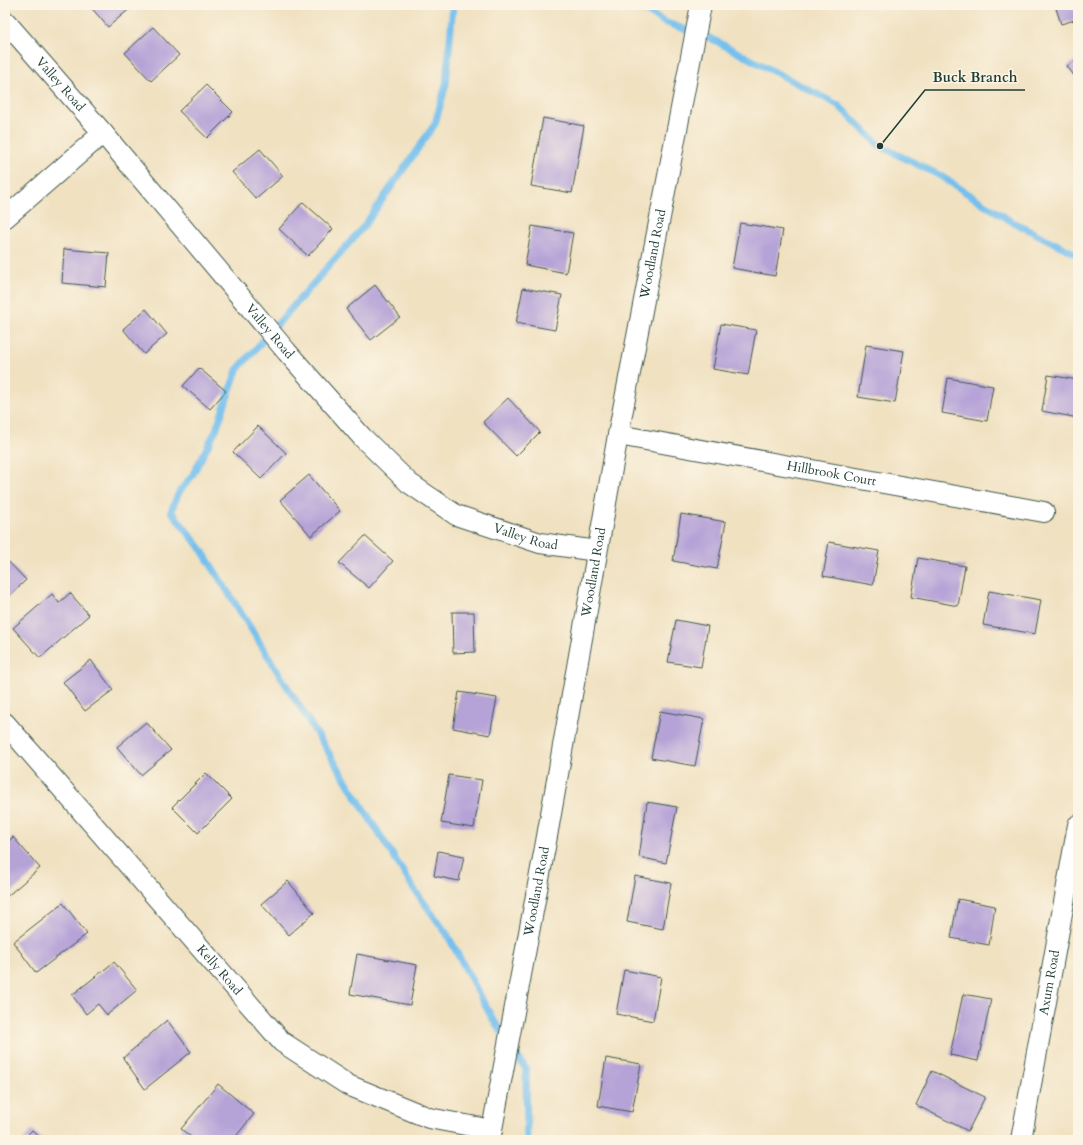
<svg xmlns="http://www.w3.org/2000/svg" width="1083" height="1145" font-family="Cardo,serif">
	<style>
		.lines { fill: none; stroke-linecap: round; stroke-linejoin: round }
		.stream { stroke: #74c0ee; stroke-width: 7 }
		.building { fill: #b5a2d7 }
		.minor-casing { stroke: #3e5649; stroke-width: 22 }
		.minor { stroke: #fff; stroke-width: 20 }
		.labels { text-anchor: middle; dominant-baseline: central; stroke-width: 3; stroke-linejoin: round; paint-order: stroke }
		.street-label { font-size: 13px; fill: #1f3d34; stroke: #fcf5e5 }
		.leader { fill: none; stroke: #1f3d34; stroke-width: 1.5 }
		.callout-dot { fill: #1f3d34; stroke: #fcf5e5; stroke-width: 1.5 }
		.callout-label { font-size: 14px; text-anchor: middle; font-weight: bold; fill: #1f3d34; stroke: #fcf5e5; stroke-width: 3; stroke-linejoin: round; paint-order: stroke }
	</style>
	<rect width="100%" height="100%" fill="#fcf5e5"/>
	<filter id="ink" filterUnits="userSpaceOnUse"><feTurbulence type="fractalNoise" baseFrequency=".025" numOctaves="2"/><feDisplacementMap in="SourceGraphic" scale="8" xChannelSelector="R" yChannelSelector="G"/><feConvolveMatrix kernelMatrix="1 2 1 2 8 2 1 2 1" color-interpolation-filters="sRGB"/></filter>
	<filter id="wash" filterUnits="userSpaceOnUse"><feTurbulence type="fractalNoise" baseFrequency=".012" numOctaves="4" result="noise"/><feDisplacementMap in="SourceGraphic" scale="16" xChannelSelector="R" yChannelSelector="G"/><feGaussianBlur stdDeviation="0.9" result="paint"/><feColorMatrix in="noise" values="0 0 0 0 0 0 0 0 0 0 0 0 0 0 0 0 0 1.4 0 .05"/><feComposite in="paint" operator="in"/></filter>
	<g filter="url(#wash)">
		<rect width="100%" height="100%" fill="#f0e1c1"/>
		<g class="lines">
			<path class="stream" d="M453,5L446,84L435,124L364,226L237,370L216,430L192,476L179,492L171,511L201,549L414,889L447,934L492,1018L506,1038
				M636,5L664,22L710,38L838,105L880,146L939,175L1009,220L1078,255
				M511,1047L526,1069L527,1140"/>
		</g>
		<g id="blocks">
			<path class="building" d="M89,5H134L108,27Z
				M1055,5H1078V19L1061,24Z
				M153,27L179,55L151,81L125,53Z
				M1078,59V81L1067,66Z
				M206,85L233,112L207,138L179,111Z
				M543,118L584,126L572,193L531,186Z
				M260,149L283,176L256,199L232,172Z
				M303,202L333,229L308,256L279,229Z
				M740,223L783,230L775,276L732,268Z
				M532,226L573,233L566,273L525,265Z
				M64,249L109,253L106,287L62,283Z
				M375,285L400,317L371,340L346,309Z
				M523,288L562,295L555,330L516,323Z
				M146,309L167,334L144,354L123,329Z
				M721,324L756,330L748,375L713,369Z
				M866,345L904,351L895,403L858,397Z
				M199,368L226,391L210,409L183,386Z
				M1048,375L1078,380V418L1042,411Z
				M948,378L993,386L987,421L942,413Z
				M508,398L540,432L516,456L483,422Z
				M258,426L286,453L261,479L233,452Z
				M309,475L340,511L311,536L280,500Z
				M681,514L726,522L717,569L673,561Z
				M365,536L393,561L369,588L339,563Z
				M829,542L879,551L873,585L823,576Z
				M5,558L26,580L5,600Z
				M918,558L965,566L958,606L911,597Z
				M989,591L1041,600L1035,634L983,625Z
				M70,593L89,615L40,658L13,628L52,594L59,603Z
				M452,612H474L475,652L453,653Z
				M676,620L708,626L701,667L668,662Z
				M91,660L113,690L85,711L63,682Z
				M459,692L497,698L490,735L453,728Z
				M660,711L704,719L695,766L651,758Z
				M146,722L171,750L141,775L117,747Z
				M206,773L232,799L198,833L172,807Z
				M449,775L482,780L474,828L441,823Z
				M647,802L677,807L666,863L639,857Z
				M13,837L40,868L5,898V844Z
				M438,851L464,856L459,881L434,876Z
				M635,876L671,883L663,929L627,922Z
				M288,881L314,913L289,935L261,904Z
				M958,899L995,906L989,945L951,938Z
				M63,903L87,934L36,973L13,942Z
				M357,954L417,965L410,1005L350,994Z
				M114,962L137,990L107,1015L98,1004L86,1014L72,995Z
				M624,970L661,977L653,1021L616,1014Z
				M963,994L991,999L978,1061L950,1055Z
				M167,1020L191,1052L145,1089L123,1058Z
				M606,1058L641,1064L632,1112L598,1106Z
				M932,1071L985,1097L968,1131L916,1105Z
				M218,1084L254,1114L233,1140H195L181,1129Z
				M32,1130L43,1140H23Z"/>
		</g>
	</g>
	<g filter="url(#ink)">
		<use href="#blocks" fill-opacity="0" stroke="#3e5649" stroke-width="1"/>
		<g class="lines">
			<defs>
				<g id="minor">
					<path id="s1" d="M5,21L103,133L287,352L362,437L409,483L456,515L540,543L597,551"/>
					<path d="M5,218L103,133"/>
					<path id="s2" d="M618,435L1044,512"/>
					<path id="s3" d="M5,723L282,1042L348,1085L429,1118L492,1130"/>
					<path id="s4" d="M490,1140L546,842L618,435L701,5"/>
					<path id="s5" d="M1021,1140L1078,825"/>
				</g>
			</defs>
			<use href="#minor" class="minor-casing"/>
			<use href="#minor" class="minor"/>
		</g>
	</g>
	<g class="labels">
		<g class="street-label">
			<text stroke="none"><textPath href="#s1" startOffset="84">Valley Road</textPath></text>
			<text stroke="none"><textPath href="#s4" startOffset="901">Woodland Road</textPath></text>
			<text stroke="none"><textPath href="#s1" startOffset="408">Valley Road</textPath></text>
			<text stroke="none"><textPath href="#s2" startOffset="217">Hillbrook Court</textPath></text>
			<text stroke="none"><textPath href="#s1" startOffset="744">Valley Road</textPath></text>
			<text stroke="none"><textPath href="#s4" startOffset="577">Woodland Road</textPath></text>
			<text stroke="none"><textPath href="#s4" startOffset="253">Woodland Road</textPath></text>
			<text stroke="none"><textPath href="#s3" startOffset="327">Kelly Road</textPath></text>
			<text stroke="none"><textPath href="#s5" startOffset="160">Axum Road</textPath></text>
		</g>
	</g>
	<path class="leader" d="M880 146L925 90H1025"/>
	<circle class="callout-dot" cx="880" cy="146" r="4"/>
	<g class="callout-label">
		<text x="975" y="82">Buck Branch</text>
	</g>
	<rect width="1083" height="1145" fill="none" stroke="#fcf5e5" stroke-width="20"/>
</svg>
